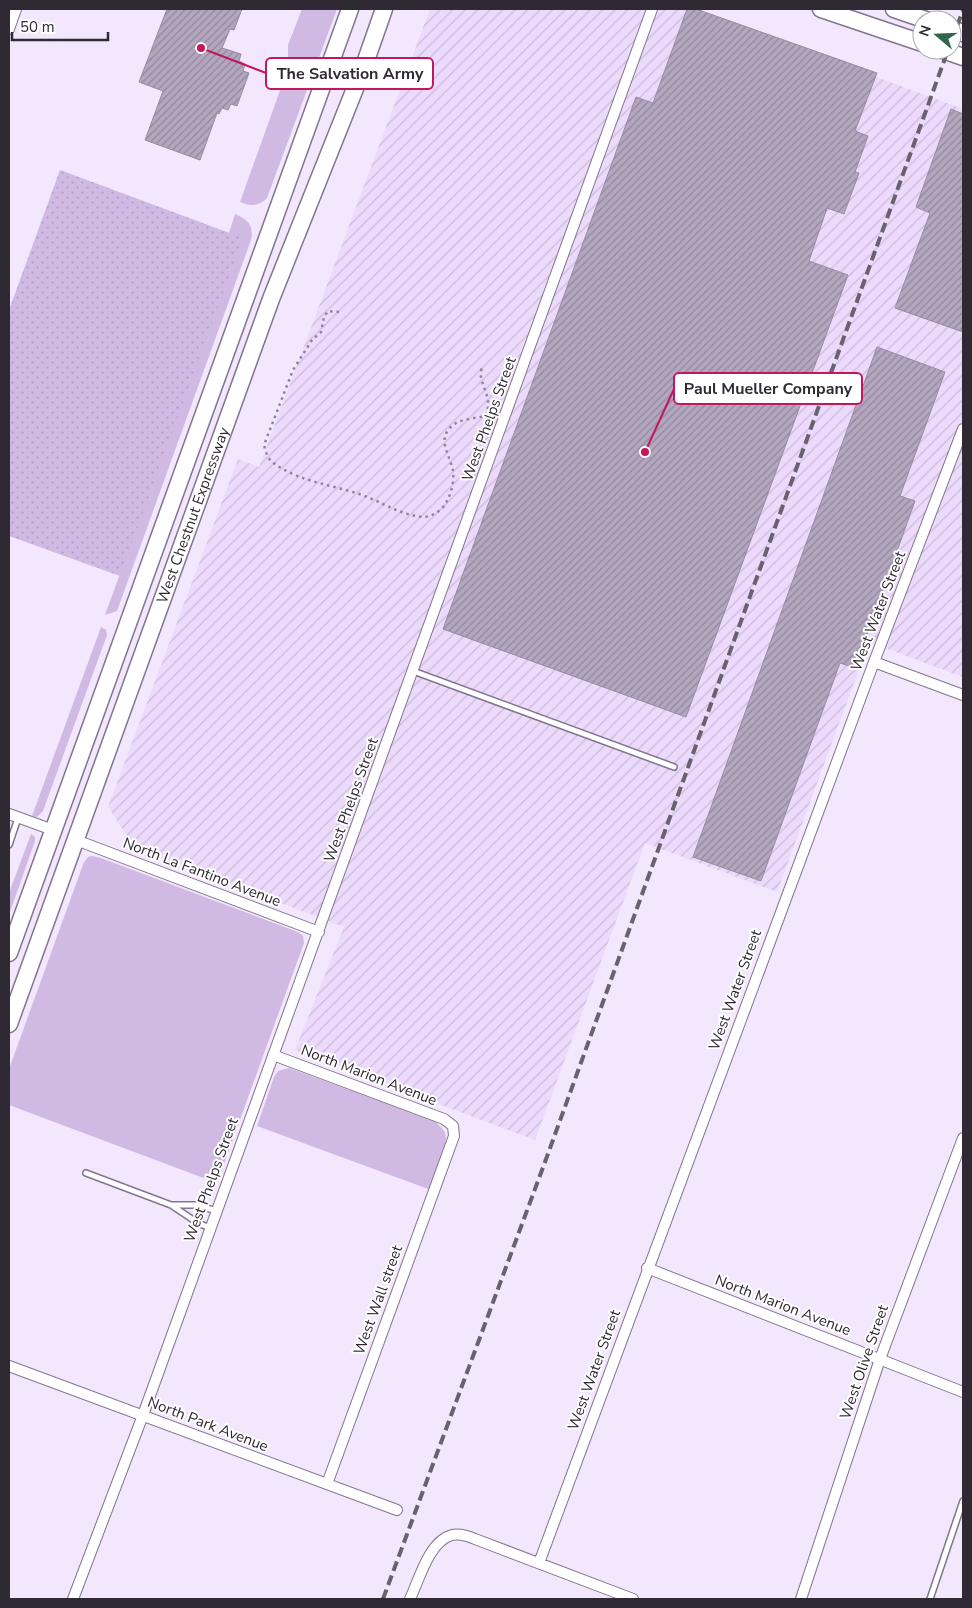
<svg xmlns="http://www.w3.org/2000/svg" width="972" height="1608" font-family="'Nunito Sans',sans-serif">
	<style>
		.industrial { fill: url(#industrial-furrows) }
		.grass { fill: #d0b9e3 }
		.park { fill: url(#park-dots) }
		.building { fill: url(#building-hatch); stroke: #988ba3 }
		.lines { fill: none; stroke-linecap: round; stroke-linejoin: round }
		.lane-casing { stroke: #82758d; stroke-width: 8 }
		.street-casing { stroke: #82758d; stroke-width: 12 }
		.primary-casing { stroke: #82758d; stroke-width: 19 }
		.path { stroke: #8e8595; stroke-width: 2.5; stroke-dasharray: 2.5 4; stroke-linecap: butt }
		.lane { stroke: #fff; stroke-width: 5 }
		.street { stroke: #fff; stroke-width: 10 }
		.primary { stroke: #fff; stroke-width: 16 }
		.rail { stroke: #68616e; stroke-width: 4; stroke-dasharray: 10 5; stroke-linecap: butt }
		.labels { text-anchor: middle; dominant-baseline: central; stroke-width: 4; stroke-linejoin: round; paint-order: stroke }
		.street-label { font-size: 15px; fill: #2f2933; stroke: #fff }
		.leader { fill: none; stroke: #c2185b; stroke-width: 2 }
		.callout-dot { fill: #c2185b; stroke: #fff; stroke-width: 2 }
		.callout { fill: #fff; stroke: #c2185b; stroke-width: 2 }
		.callout-label { font-size: 16px; text-anchor: middle; font-weight: bold; fill: #2f2933 }
	</style>
	<defs>
		<pattern id="industrial-furrows" width="10" height="10" patternUnits="userSpaceOnUse" patternTransform="scale(1.25)"><rect width="10" height="10" fill="#ecdafc"/><path d="M-1 1l2-2M0 10L10 0M9 11l2-2" fill="none" stroke="#cbbbd8"/></pattern>
		<pattern id="park-dots" width="8" height="8" patternUnits="userSpaceOnUse" patternTransform="scale(1.25)"><rect width="8" height="8" fill="#d0b9e3"/><path d="M2 2h.1M6 6h.1" fill="none" stroke="#b39fc3" stroke-width="1.8" stroke-linecap="round"/></pattern>
		<pattern id="building-hatch" width="6" height="6" patternUnits="userSpaceOnUse" patternTransform="scale(1.25)"><rect width="6" height="6" fill="#b3a6bf"/><path d="M-1 1l2-2M0 6l6-6M5 7l2-2" fill="none" stroke="#92879c"/></pattern>
	</defs>
	<rect width="100%" height="100%" fill="#f2e7fd"/>
	<path class="industrial" d="M430,9H693L963,109V677L869,642L777,892L645,843L535,1140L295,1050L344,927L134,847L108,807L238,459L259,467Z"/>
	<path class="grass" d="M302,9H337L267,198C258,207 251,206 240,202L288,68V45Z
		M235,214C248,219 254,226 251,240L117,611L105,615L242,239L229,233Z
		M101,627L106,630L107,635L43,811L37,817L32,816Z
		M31,834L35,837V841L9,915V893Z
		M92,856L101,858L298,932L303,936L304,943L217,1183L9,1105V1069L84,862L88,857Z
		M289,1068L435,1121C438,1125 443,1128 445,1133C449,1146 435,1177 431,1190L257,1126L274,1077L278,1071Z"/>
	<path class="park" d="M60,170L243,238L120,576L9,536V310Z"/>
	<path class="building" d="M167,9H242L234,30L230,29L222,48L241,54L239,61L245,64L243,71L249,73L237,106L231,104L228,110L222,108L219,114L217,113L200,160L145,140L163,91L139,82Z
		M687,9H696L877,73L855,131L868,136L855,172L859,173L844,214L827,208L809,261L848,275L686,717L443,629L636,97L653,103Z
		M951,109L963,114V332L895,308L930,213L916,207Z
		M877,347L945,372L900,496L915,501L855,668L840,663L761,881L693,857Z"/>
	<g class="lines">
		<defs>
			<path id="lane" d="M413,671L674,767
				M9,845L18,818
				M86,1173L171,1205L198,1223L210,1228
				M171,1205H196L217,1211
				M930,1599L963,1501"/>
			<path id="street" d="M9,29L16,9
				M874,662L963,695
				M9,814L53,830
				M76,840L319,932
				M273,1055L444,1119L453,1126L454,1136L327,1484
				M647,1268L963,1392
				M9,1366L397,1510
				M539,1563L874,662L963,429
				M73,1599L143,1415L652,9
				M410,1599C419,1580 429,1541 452,1535C460,1533 468,1536 475,1539L633,1599
				M801,1599L880,1359L963,1138"/>
			<g id="primary">
				<path d="M821,9L922,43"/>
				<path d="M894,9L926,20"/>
				<path d="M952,29L963,33"/>
				<path d="M943,50L963,57"/>
				<path d="M9,953L350,9"/>
				<path id="s1" d="M9,1024L271,299L364,66L384,9"/>
			</g>
		</defs>
		<use href="#lane" class="lane-casing"/>
		<use href="#street" class="street-casing"/>
		<use href="#primary" class="primary-casing"/>
		<path class="path" d="M339,312L328,311L324,317L321,332L312,340L293,370L264,445C266,453 268,460 275,464C300,482 334,485 362,495C382,502 400,515 423,517C429,517 435,514 440,510C449,503 455,483 453,471C450,454 434,437 456,423C463,419 477,418 485,416C493,401 484,392 481,377C480,374 482,368 482,365"/>
		<use href="#lane" class="lane"/>
		<use href="#street" class="street"/>
		<use href="#primary" class="primary"/>
		<path class="rail" d="M952,40L963,10
			M383,1599L545,1162L948,50"/>
	</g>
	<g class="labels">
		<g class="street-label">
			<text transform="translate(489 419) rotate(-70)">West Phelps Street</text>
			<text stroke="none"><textPath href="#s1" startOffset="541">West Chestnut Expressway</textPath></text>
			<text transform="translate(878 611) rotate(-69)">West Water Street</text>
			<text transform="translate(351 800) rotate(-70)">West Phelps Street</text>
			<text transform="translate(202 872) rotate(21)">North La Fantino Avenue</text>
			<text transform="translate(735 990) rotate(-70)">West Water Street</text>
			<text transform="translate(369 1075) rotate(21)">North Marion Avenue</text>
			<text transform="translate(211 1180) rotate(-70)">West Phelps Street</text>
			<text transform="translate(378 1300) rotate(-70)">West Wall street</text>
			<text transform="translate(783 1305) rotate(21)">North Marion Avenue</text>
			<text transform="translate(864 1362) rotate(-71)">West Olive Street</text>
			<text transform="translate(594 1370) rotate(-70)">West Water Street</text>
			<text transform="translate(208 1424) rotate(21)">North Park Avenue</text>
		</g>
	</g>
	<path class="leader" d="M201 48L266 73M645 452L674 389"/>
	<g class="callout-dot">
		<circle cx="201" cy="48" r="5"/>
		<circle cx="645" cy="452" r="5"/>
	</g>
	<g class="callout">
		<rect x="266" y="58" width="167" height="31" rx="5"/>
		<rect x="674" y="373" width="188" height="31" rx="5"/>
	</g>
	<g class="callout-label">
		<text x="350" y="79">The Salvation Army</text>
		<text x="768" y="394">Paul Mueller Company</text>
	</g>
	<rect width="972" height="1608" fill="none" stroke="#2f2933" stroke-width="20"/>
	<g transform="translate(937 35) rotate(289)"><circle r="24" fill="#ffffff" stroke="#aca9ad"/>
	<path d="M0-4L9 19L0 12L-9 19Z" fill="#32664b"/>
	<text y="-8" font-size="14" font-weight="bold" text-anchor="middle" fill="#2f2933">N</text>
	</g>
	<path d="M12 32v8h96v-8" fill="none" stroke="#2f2933" stroke-width="2.5"/>
	<text x="20" y="32" font-size="15" fill="#2f2933" stroke="#ffffff" stroke-width="4" paint-order="stroke">50 m</text>
</svg>
